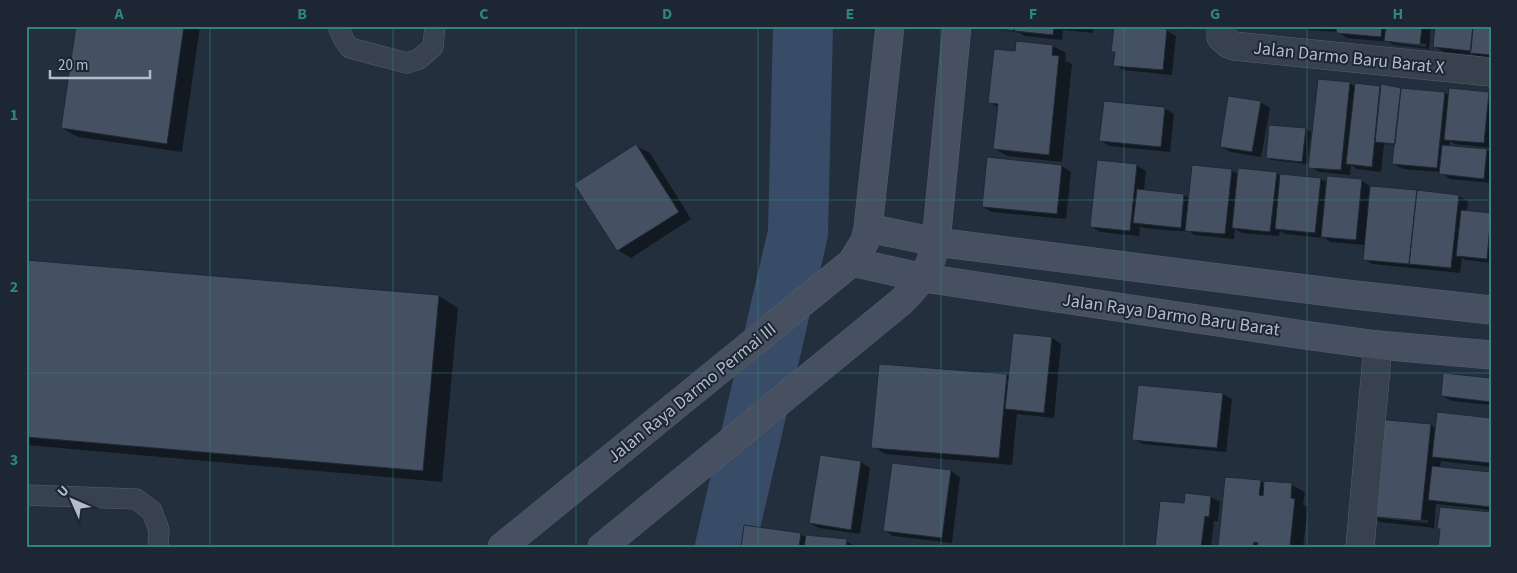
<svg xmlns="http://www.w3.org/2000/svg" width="1517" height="573" font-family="'Source Sans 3',sans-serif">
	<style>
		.shadow { fill: #0007; fill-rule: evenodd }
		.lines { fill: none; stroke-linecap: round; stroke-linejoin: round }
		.river { stroke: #394c67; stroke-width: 60 }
		.building { fill: #455162; stroke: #1f2835 }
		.lane-casing { stroke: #565f6c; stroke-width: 21 }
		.street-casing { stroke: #565f6c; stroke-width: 29 }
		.secondary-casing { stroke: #565f6c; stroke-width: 29 }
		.lane { stroke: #38414e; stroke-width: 20 }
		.street { stroke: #38414e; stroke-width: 28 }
		.secondary { stroke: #465061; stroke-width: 28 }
		.grid { fill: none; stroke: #308480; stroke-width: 1; stroke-opacity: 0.55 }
		.labels { text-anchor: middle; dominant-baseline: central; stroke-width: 4; stroke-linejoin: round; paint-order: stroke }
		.street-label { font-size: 18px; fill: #b4bcc9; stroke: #1d2633 }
		.neatline { fill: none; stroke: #308480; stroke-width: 2 }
		.grid-label { font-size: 16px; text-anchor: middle; font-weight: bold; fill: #308480 }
	</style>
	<rect width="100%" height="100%" fill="#242f3e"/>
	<path class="shadow" d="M77,26H200L182,152L78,137L62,128Z
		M997,26H1094L1093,33L1063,30L1062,40L1025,36L1020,33L1002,30Z
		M1154,26H1191V30Z
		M1302,26H1431L1429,49L1395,45L1389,42L1347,38L1338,32L1308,30ZM1394,41L1426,44V47L1394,43Z
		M1491,26V59L1481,58L1475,55L1444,52L1434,46Z
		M1166,30L1176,36L1172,75L1124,70L1115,65L1116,53L1113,51Z
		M1017,43L1053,46L1066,53L1065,61L1072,64L1062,162L1008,156L995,149L999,108L989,102L1016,52Z
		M1349,83L1356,87L1445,93L1450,96L1491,94V148L1455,144L1450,141L1449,147L1487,150L1491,152V183L1450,179L1440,172L1403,169L1394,164L1396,145L1384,144L1381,172L1357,169L1351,165L1350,175L1319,172L1310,167Z
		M1260,102L1270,108L1261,157L1231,152L1221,147Z
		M1164,108L1174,114L1170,152L1110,146L1101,141Z
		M1270,126L1306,129L1311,132L1307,164L1272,160L1267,158Z
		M636,146L650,153L691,219L631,258L618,250Z
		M1136,165L1146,171L1144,191L1184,195L1189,198L1231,170L1239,175L1276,173L1281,176L1320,179L1328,183V178L1362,181L1371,187L1458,196L1468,201L1467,212L1491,214V263L1466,260L1462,258L1460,273L1373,264L1364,259L1365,245L1331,242L1324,238L1286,234L1280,231L1279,236L1243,233L1235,229L1234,239L1195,235L1190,232L1144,228L1140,226L1139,236L1100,232L1091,226Z
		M1062,166L1071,172L1066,219L992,212L983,207Z
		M26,261L439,296L458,308L442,482L26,445Z
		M1052,338L1061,344L1054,418L1017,414L1012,465L886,454L873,447L1006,375L1010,377Z
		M1491,379V405L1452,401L1442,396Z
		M1222,394L1232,399L1226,452L1143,444L1133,439Z
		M1491,419V467L1441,461L1440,468L1491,473V510L1436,504L1434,528L1380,522L1367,515L1377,420L1431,425L1436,429ZM1379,516L1428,520L1427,523L1379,518Z
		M821,456L861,462L870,468L860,534L819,528L810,523Z
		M893,464L951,471L960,477L952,543L893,536L884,530Z
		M1260,481L1265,484L1292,485L1305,492L1303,505L1308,507L1303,547H1219Z
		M1211,497L1220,502L1218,521H1214L1211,547H1156L1185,505Z
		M800,534L807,538L846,541L856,547H742Z"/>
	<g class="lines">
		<path class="river" d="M725,547L798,233L803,26"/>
	</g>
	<path class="building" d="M76,26H184L167,144L61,128Z
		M996,26H1014V31L996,28Z
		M1014,26H1054L1053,35L1014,31Z
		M1114,26H1139L1167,29L1163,70L1113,66L1115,52H1111Z
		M1337,26H1382L1381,37L1336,33Z
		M1386,26H1422L1420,45L1384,41Z
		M1435,26H1473L1471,51L1433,47Z
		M1473,26H1491V55L1470,53Z
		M1016,41L1053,45L1052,55L1059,56L1049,155L993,149L998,104L988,103L994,49L1015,51Z
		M1318,79L1350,82L1341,170L1308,168Z
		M1355,83L1380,86L1372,167L1346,164Z
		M1381,84L1401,88L1395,144L1375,142Z
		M1401,88L1445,92L1437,168L1392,164Z
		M1449,88L1489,92L1484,143L1444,140Z
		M1228,96L1261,101L1252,152L1220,147Z
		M1104,101L1165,107L1161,147L1099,141Z
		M1269,125L1306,128L1302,162L1266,158Z
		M636,144L679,212L617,251L574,184Z
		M1442,145L1487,149L1484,179L1439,174Z
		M987,157L1062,165L1057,214L982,207Z
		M1097,160L1137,164L1130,231L1090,227Z
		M1192,165L1232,169L1225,234L1185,231Z
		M1238,168L1277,172L1270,232L1232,228Z
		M1280,174L1321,178L1315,233L1275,229Z
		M1327,176L1362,179L1356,240L1321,237Z
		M1370,186L1417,190L1409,264L1363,260Z
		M1137,189L1184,194L1181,228L1133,223Z
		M1417,190L1459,195L1451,268L1409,264Z
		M1461,210L1491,213L1487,259L1456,256Z
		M26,260L439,295L423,471L26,437Z
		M1013,333L1052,337L1044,413L1005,409Z
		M879,364L1007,374L999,458L871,448Z
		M1443,373L1491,378V402L1441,396Z
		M1138,385L1223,393L1217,448L1132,440Z
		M1437,412L1491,418V463L1432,457Z
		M1376,419L1431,424L1421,521L1366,516Z
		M820,455L861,461L851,530L809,523Z
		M892,463L951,470L942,538L883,531Z
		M1432,466L1491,472V507L1428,500Z
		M1225,477L1261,480L1259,495L1263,496L1264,481L1292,483L1291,498L1295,499L1290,546L1257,547L1258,543L1254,542L1253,547H1218Z
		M1185,493L1211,496L1209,517L1205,516L1201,547H1155L1160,501L1184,503Z
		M1440,507L1491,512V547H1438L1440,529H1437Z
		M744,525L801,533L799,547H741Z
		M806,535L847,539L846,547H804Z"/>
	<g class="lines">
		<defs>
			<path id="lane" d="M338,26L344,40L350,48L407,63L419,59L433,47L435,26
				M26,495L136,499L152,511L159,530L158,547"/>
			<path id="street" d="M1221,26V37L1229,44L1234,46L1491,72
				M1360,547L1378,345"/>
			<path id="secondary" d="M868,228L936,242L1346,294L1491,310
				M852,262L924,278L1304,335L1378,345L1491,355
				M502,547L852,262L865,241L868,228L890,26
				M602,547L902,301C924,278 929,273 936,242L957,26"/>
		</defs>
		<use href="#lane" class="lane-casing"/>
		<use href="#street" class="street-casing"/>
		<use href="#secondary" class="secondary-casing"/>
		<use href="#lane" class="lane"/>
		<use href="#street" class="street"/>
		<use href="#secondary" class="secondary"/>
	</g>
	<path class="grid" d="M210,26V547M393,26V547M576,26V547M758,26V547M941,26V547M1124,26V547M1307,26V547M26,200H1491M26,373H1491"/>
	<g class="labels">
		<g class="street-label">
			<text transform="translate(1349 58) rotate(6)">Jalan Darmo Baru Barat X</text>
			<text transform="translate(1171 315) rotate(8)">Jalan Raya Darmo Baru Barat</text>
			<text transform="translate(692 393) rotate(-39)">Jalan Raya Darmo Permai III</text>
		</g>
	</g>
	<rect width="1517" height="573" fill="none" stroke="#1d2633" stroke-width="55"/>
	<g transform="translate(72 500) rotate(315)" stroke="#1d2633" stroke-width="4" paint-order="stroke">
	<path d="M0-4L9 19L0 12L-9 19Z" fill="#b4bcc9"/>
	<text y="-8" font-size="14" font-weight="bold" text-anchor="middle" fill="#b4bcc9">U</text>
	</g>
	<path d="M50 70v8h100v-8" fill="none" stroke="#b4bcc9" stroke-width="2.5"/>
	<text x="58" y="70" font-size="15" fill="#b4bcc9" stroke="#1d2633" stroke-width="4" paint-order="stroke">20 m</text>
	<rect x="28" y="28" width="1462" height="518" class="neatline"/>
	<g class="grid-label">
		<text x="119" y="19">A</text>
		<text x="302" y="19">B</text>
		<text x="484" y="19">C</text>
		<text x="667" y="19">D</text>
		<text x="850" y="19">E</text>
		<text x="1033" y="19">F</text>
		<text x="1215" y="19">G</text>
		<text x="1398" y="19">H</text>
		<text x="14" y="120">1</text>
		<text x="14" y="292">2</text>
		<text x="14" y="465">3</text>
	</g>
</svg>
